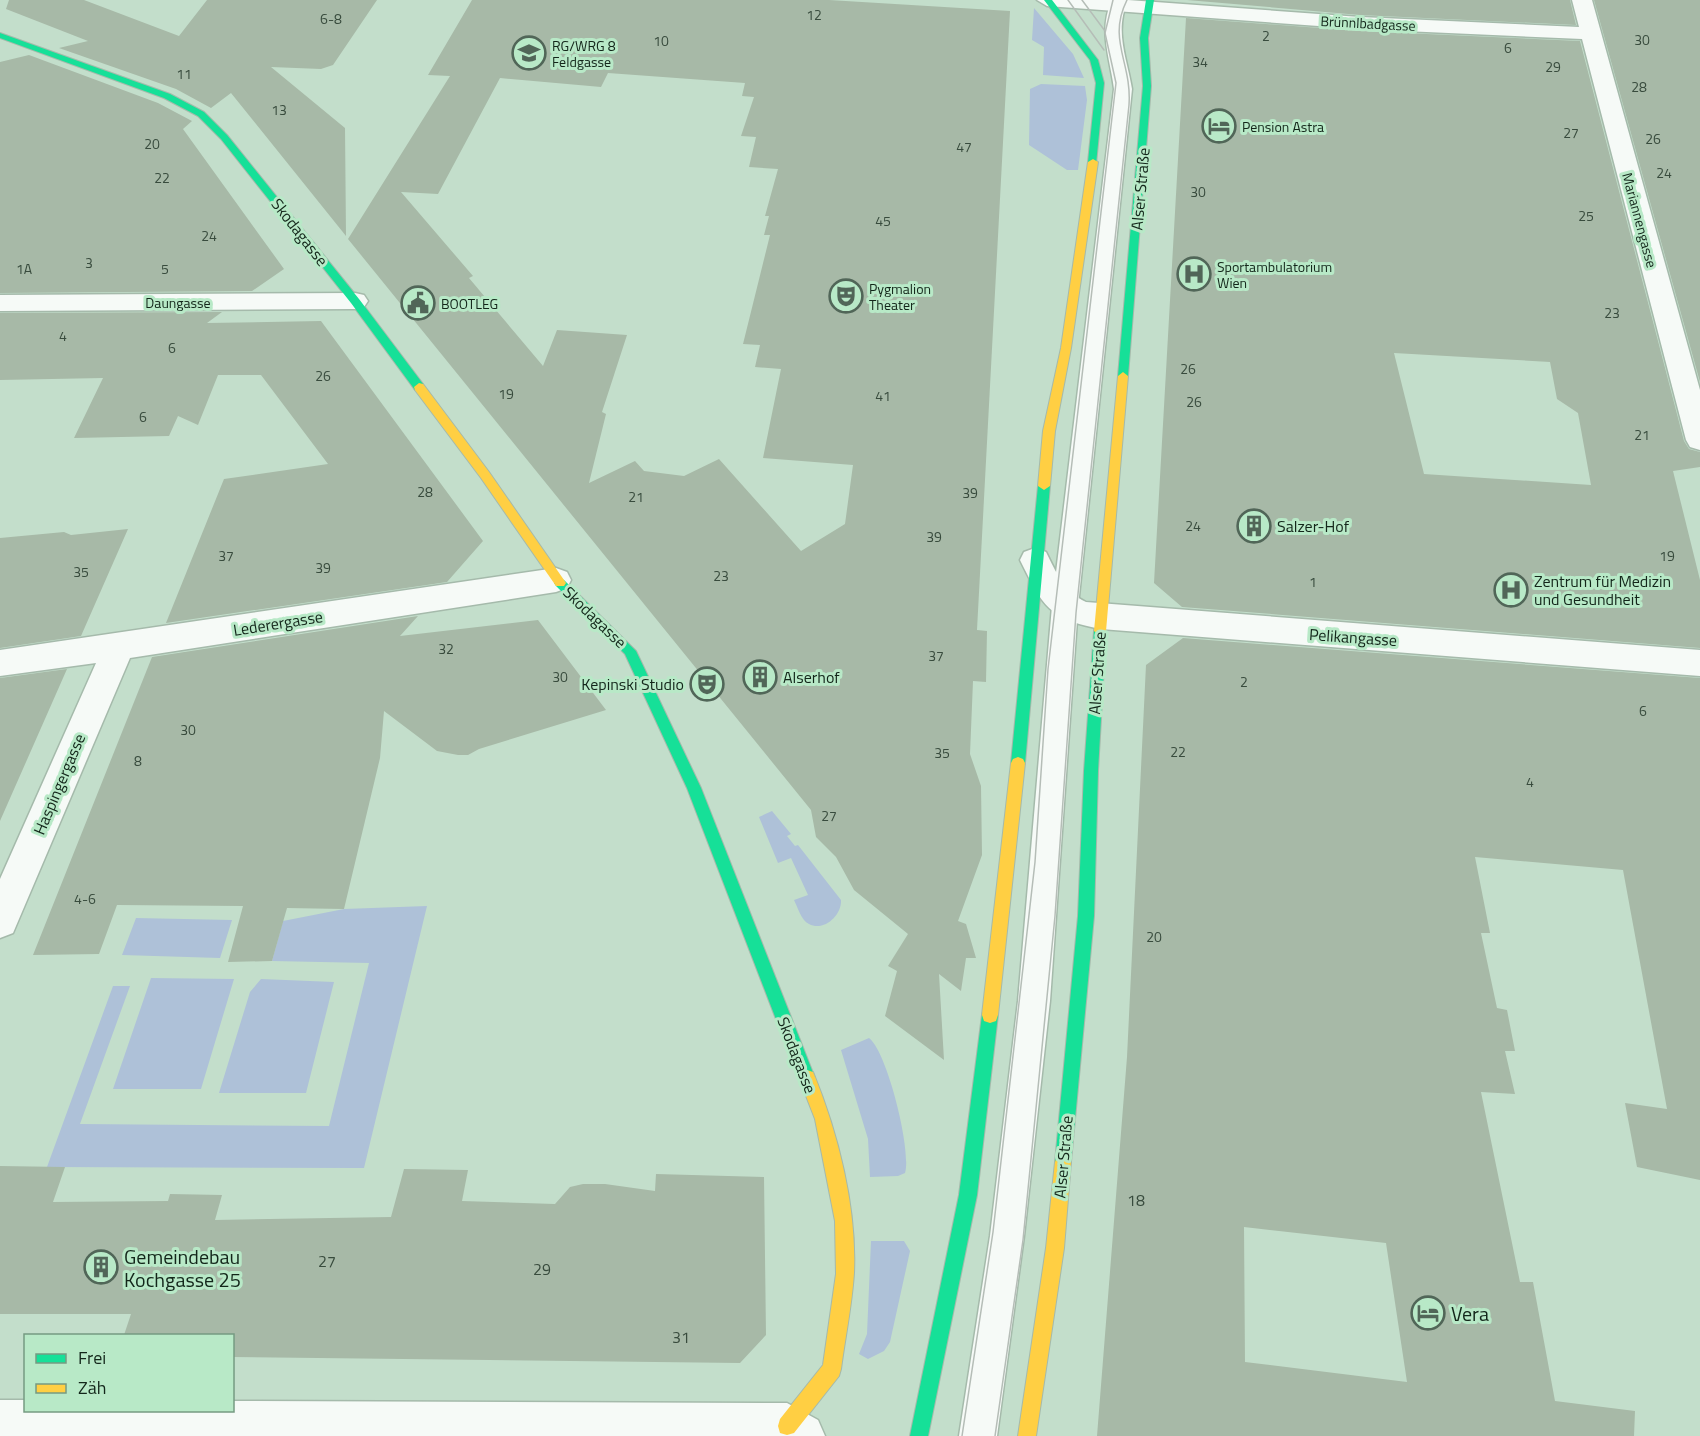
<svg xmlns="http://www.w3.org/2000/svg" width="1700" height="1436" font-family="'Titillium Web',sans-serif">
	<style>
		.green { fill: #aec1d8 }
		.building { fill: #a7b9a7; fill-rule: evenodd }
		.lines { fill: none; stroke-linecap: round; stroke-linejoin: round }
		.lane-casing { stroke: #a5baab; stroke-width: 3 }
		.street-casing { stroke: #a5baab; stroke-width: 3 }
		.fast-casing { stroke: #a5baab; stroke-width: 2 }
		.slow-casing { stroke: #a5baab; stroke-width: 2 }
		.lane { fill: #f6faf7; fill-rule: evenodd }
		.street { fill: #f6faf7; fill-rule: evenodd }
		.fast { fill: #16e098; fill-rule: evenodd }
		.slow { fill: #ffcf43; fill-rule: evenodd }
		.tram { stroke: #b5bdb7; stroke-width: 1.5 }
		.labels { text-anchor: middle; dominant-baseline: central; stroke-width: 6; stroke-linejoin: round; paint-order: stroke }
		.number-label { font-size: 14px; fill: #384b3d }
		.far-street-label { font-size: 14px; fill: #13261a; stroke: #b8e9c7 }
		.far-poi-label { font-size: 14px; fill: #13261a; stroke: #b8e9c7; text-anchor: start }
		.street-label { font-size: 16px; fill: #13261a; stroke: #b8e9c7 }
		.poi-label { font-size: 16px; fill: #13261a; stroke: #b8e9c7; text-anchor: start }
		.near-number-label { font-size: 16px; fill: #384b3d }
		.near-poi-label { font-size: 20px; fill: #13261a; stroke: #b8e9c7; text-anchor: start }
	</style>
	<rect width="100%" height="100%" fill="#c3decb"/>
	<path class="green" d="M1034,8L1073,54L1084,78L1043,75L1044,47L1032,40Z
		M1041,84L1085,86L1087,100L1078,170H1067L1029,145L1030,89Z
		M772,811L791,834L787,836L795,846L798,845L841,900C842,915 824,932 809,924C801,920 798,908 794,900L808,895L791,858L778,863L759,817Z
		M427,906L364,1168L47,1167L113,986H130L80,1124L329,1126L369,963L272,961L283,921L344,909Z
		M136,918L232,920L220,958L122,955Z
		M151,978L234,979L201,1089H113Z
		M261,979L334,982L306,1093H219L250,992Z
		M869,1038C887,1051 912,1151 905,1173L898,1176L870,1177L868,1139L841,1050Z
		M871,1241H904L910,1251L890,1342L884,1351L868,1359L859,1354L867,1334Z"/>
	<path class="building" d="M9,0H84L179,36L207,0H377L333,65L321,69L271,67L345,128L346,236L231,93L211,108L176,89L59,48L88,41L6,9Z
		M472,0H829L1010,11L977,630L987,631L986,682L973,681L970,754L981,786L982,855L958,921L966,924L976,958H966L961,991L939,974L944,1060L885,1016L897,971L888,966L908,934L854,890L836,857L816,837L811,810L348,239L450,76L428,75ZM608,73L745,83L742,96L754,97L741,136L756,137L749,167L778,169L765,216H769L764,235H770L743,344L760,345L755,367L781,369L763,458L853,465L845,524L801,551L719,459L684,476L644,471L635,461L589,483L606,414L602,412L627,335L557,330L543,366L469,278L473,276L401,192L438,194L500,78L601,87Z
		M1187,0H1570L1576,25L1360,15Z
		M1594,0H1700V382Z
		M1186,18L1360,31L1580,41L1684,441L1689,449L1700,452V467L1673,471L1700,580V648L1182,607L1154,583ZM1394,353L1550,362L1557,399L1578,413L1591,485L1424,474Z
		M29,55L158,103L192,121L183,129L284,269L252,291L0,293V62Z
		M222,312L207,323L321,321L483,541L447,582L166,623L224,479L328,464L261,375H218L198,425L178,416L169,436L74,438L103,378L0,380V313Z
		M128,529L81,636L0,648V538L64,532L71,535Z
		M418,616L400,636L538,620L606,710L479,749L468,755H458L437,751L384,711L380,758L344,909L287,908L272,961L228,962L243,906L117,905L99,954L33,955L152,657Z
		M1183,638L1700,678V1180L1637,1167L1625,1103L1667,1109L1623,870L1475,857L1490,933H1481L1497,1008L1507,1010L1515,1051H1505L1515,1094L1481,1092L1520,1282H1533L1555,1401L1635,1411L1634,1436H1097L1127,1057L1146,665ZM1244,1227L1386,1243L1407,1382L1245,1362Z
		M67,669L0,821V678Z
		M0,1166L65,1167L53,1202L168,1201L170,1194L222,1195L215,1220L391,1217L404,1169L468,1170L462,1201L555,1204L570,1187L583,1184H605L655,1191L656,1174L764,1177L766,1335L740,1363L232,1357V1335H124L131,1314H0Z"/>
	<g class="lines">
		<defs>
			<path id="lane" d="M1112,0H1128C1114,31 1127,58 1132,89L1078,606L1050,1001L1024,1236L997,1436H959L990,1236L1018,1001L1052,606L1114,89C1110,58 1098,30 1112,0Z"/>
			<path id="street" d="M1037,0H1128L1360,17L1579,27L1572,0H1592L1700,390V450L1690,447L1686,440L1582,39L1360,29L1047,6Z
				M355,293L364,295L368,301L364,307L355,309L0,311V295Z
				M1035,548L1046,552C1056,572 1064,592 1086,602L1700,650V676L1101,629C1048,619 1043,606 1020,560L1024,552Z
				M556,568L567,572L571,580L567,588L556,592L130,658L13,933L0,938V879L96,663L0,676V650Z
				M0,1400H26V1410H232V1401L787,1403L818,1420L825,1436H0Z"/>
			<path id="fast" d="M1044,0H1052L1098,60L1104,83L1096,164L1088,162L1096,83L1090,60Z
				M1146,0H1154L1148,38L1151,86L1128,376L1123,380L1118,376L1143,86L1140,38Z
				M0,33L170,94L204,112L227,135L359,299L423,384V390H415L351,303L221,139L198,116L164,98L0,38Z
				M1044,482L1050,486L1025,763L1023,767L1018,769L1013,767L1011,763L1038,486Z
				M560,578L564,580L636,651L701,788L815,1078L813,1084L807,1086L801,1084L687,788L625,654L556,586L554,583L556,580Z
				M1100,626L1106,631L1098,771L1094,916L1071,1162L1069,1168L1063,1170L1057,1168L1055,1162L1078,916L1084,771L1094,631Z
				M990,1007L996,1009L998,1015L977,1195L928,1436H910L959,1195L982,1015L984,1009Z"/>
			<path id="slow" d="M1093,159L1098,162L1071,348L1055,431L1050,486L1044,490L1038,486L1043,431L1061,348L1088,162Z
				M1123,372L1128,376L1106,631L1100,636L1094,631L1118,376Z
				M419,383L423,384L489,472L564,580L566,583L564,586H556L481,478L415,390L414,387Z
				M1018,757L1023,759L1025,763L998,1015L996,1021L990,1023L984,1021L982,1015L1011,763L1013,759Z
				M807,1070L813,1072C838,1133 857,1207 854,1273C852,1305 845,1338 841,1369L839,1376L794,1433L787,1435L780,1433L778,1426L780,1419L823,1365L836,1274L835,1221L815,1119L799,1078L801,1072Z
				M1063,1154L1069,1156L1071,1162L1064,1248L1036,1436H1018L1046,1248L1055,1162L1057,1156Z"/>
		</defs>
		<use href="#lane" class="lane-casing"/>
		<use href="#street" class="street-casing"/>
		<use href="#fast" class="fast-casing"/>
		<use href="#slow" class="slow-casing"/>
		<use href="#lane" class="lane"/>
		<use href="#street" class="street"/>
		<use href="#fast" class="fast"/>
		<use href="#slow" class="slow"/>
		<path class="tram" d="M1068,0L1104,50
			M1082,0L1105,31
			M962,1436L993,1232L1035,862L1048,669L1116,83L1105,33L1113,0
			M995,1436L1023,1240L1055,916L1076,613L1129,105C1132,62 1107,40 1127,0"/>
	</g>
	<defs>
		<symbol id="school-ring" viewBox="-11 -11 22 22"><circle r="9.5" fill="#b8e9c7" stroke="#516658" stroke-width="1.5"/><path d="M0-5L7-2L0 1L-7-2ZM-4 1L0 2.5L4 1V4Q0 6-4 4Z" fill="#516658"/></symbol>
		<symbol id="hotel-ring" viewBox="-11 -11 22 22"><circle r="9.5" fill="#b8e9c7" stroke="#516658" stroke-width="1.5"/><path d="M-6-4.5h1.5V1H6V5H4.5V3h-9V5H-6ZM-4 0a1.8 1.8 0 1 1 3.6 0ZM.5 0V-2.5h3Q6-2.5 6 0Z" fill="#516658"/></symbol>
		<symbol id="hospital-ring" viewBox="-11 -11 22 22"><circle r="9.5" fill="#b8e9c7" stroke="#516658" stroke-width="1.5"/><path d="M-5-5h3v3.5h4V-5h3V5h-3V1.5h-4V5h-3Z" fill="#516658"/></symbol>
		<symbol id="theatre-ring" viewBox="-11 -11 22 22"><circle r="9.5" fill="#b8e9c7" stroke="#516658" stroke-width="1.5"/><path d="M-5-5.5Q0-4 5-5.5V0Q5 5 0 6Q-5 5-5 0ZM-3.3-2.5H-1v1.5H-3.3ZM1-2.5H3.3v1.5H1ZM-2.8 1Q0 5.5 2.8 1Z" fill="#516658"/></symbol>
		<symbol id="civic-ring" viewBox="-11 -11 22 22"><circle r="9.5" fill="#b8e9c7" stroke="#516658" stroke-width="1.5"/><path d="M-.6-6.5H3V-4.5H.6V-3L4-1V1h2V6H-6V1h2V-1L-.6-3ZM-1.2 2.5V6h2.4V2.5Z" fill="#516658"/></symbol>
		<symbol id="building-ring" viewBox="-11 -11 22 22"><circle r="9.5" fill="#b8e9c7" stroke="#516658" stroke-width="1.5"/><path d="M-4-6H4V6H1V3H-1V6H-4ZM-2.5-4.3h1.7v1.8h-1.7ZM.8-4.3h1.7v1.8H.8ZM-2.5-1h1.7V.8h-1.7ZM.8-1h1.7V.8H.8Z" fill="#516658"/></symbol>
	</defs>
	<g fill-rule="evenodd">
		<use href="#school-ring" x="510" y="34" width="38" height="38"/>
		<use href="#hotel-ring" x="1200" y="107" width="38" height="38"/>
		<use href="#hospital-ring" x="1175" y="255" width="38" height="38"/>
		<use href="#theatre-ring" x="827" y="277" width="38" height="38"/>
		<use href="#civic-ring" x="399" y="284" width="38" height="38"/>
		<use href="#building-ring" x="1235" y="507" width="38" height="38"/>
		<use href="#hospital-ring" x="1492" y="571" width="38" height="38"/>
		<use href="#building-ring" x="741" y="658" width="38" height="38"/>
		<use href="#theatre-ring" x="688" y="665" width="38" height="38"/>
		<use href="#building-ring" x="82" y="1248" width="38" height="38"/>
		<use href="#hotel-ring" x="1409" y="1294" width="38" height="38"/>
	</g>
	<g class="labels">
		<g class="number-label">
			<text x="814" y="14">12</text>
			<text x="331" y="18">6-8</text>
			<text x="1266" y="35">2</text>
			<text x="1642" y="39">30</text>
			<text x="661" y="40">10</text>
			<text x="1508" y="47">6</text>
			<text x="1200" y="61">34</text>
			<text x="1553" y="66">29</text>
			<text x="184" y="73">11</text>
			<text x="1639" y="86">28</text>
			<text x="279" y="109">13</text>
			<text x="1571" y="132">27</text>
			<text x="1653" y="138">26</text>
			<text x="152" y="143">20</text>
			<text x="964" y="146">47</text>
			<text x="1664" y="172">24</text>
			<text x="162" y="177">22</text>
			<text x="1198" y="191">30</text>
			<text x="1586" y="215">25</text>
			<text x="883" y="220">45</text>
			<text x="209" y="235">24</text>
			<text x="89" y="262">3</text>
			<text x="24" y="268">1A</text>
			<text x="165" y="268">5</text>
			<text x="1612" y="312">23</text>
			<text x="63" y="335">4</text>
			<text x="172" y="347">6</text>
			<text x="1188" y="368">26</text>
			<text x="323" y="375">26</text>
			<text x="506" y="393">19</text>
			<text x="883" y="395">41</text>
			<text x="1194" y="401">26</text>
			<text x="143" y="416">6</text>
			<text x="1642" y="434">21</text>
			<text x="425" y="491">28</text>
			<text x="970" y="492">39</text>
			<text x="636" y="496">21</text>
			<text x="1193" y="525">24</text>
			<text x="934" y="536">39</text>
			<text x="226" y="555">37</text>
			<text x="1667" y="555">19</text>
			<text x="323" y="567">39</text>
			<text x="81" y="571">35</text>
			<text x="721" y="575">23</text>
			<text x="1313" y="581">1</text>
			<text x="446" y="648">32</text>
			<text x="936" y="655">37</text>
			<text x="560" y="676">30</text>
			<text x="1244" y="681">2</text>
			<text x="1643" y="710">6</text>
			<text x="188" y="729">30</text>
			<text x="1178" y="751">22</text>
			<text x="942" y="752">35</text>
			<text x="138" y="760">8</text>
			<text x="1530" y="781">4</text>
			<text x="829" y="815">27</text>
			<text x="85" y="898">4-6</text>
			<text x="1154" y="936">20</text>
		</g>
		<g class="far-street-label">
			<text transform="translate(1368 23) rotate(3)">Brünnlbadgasse</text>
			<text transform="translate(1640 220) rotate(75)">Mariannengasse</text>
			<text x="178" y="302">Daungasse</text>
		</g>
		<g class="far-poi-label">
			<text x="552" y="45">RG/WRG 8<tspan x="552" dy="16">Feldgasse</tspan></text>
			<text x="1242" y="126">Pension Astra</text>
			<text x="1217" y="266">Sportambulatorium<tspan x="1217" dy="16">Wien</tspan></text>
			<text x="869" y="288">Pygmalion<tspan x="869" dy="16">Theater</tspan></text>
			<text x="441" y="303">BOOTLEG</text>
		</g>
		<g class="street-label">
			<text transform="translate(1140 189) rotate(-85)">Alser Straße</text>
			<text transform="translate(300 232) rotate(52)">Skodagasse</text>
			<text transform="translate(595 617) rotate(44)">Skodagasse</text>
			<text transform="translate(278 623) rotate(-9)">Lederergasse</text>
			<text transform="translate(1353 637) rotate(4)">Pelikangasse</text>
			<text transform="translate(1097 673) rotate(-86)">Alser Straße</text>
			<text transform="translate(59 784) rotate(-67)">Haspingergasse</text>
			<text transform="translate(797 1055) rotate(69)">Skodagasse</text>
			<text transform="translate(1063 1157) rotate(-85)">Alser Straße</text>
		</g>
		<g class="poi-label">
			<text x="1277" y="526">Salzer-Hof</text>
			<text x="1534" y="581">Zentrum für Medizin<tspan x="1534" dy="18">und Gesundheit</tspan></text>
			<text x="783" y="677">Alserhof</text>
			<text x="684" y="684" text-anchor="end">Kepinski Studio</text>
		</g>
		<g class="near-number-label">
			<text x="1136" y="1200">18</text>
			<text x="327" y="1261">27</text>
			<text x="542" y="1269">29</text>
			<text x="681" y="1337">31</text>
		</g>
		<g class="near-poi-label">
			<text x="124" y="1256">Gemeindebau<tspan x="124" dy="23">Kochgasse 25</tspan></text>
			<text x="1451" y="1313">Vera</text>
		</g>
	</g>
	<rect x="24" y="1334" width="210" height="78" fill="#b8e9c7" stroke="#769b82" stroke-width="1.5"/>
	<rect x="36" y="1354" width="30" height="9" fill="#16e098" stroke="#769b82" stroke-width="1.5"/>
	<text x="78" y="1364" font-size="18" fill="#13261a">Frei</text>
	<rect x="36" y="1384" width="30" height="9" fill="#ffcf43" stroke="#769b82" stroke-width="1.5"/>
	<text x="78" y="1394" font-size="18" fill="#13261a">Zäh</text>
</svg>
